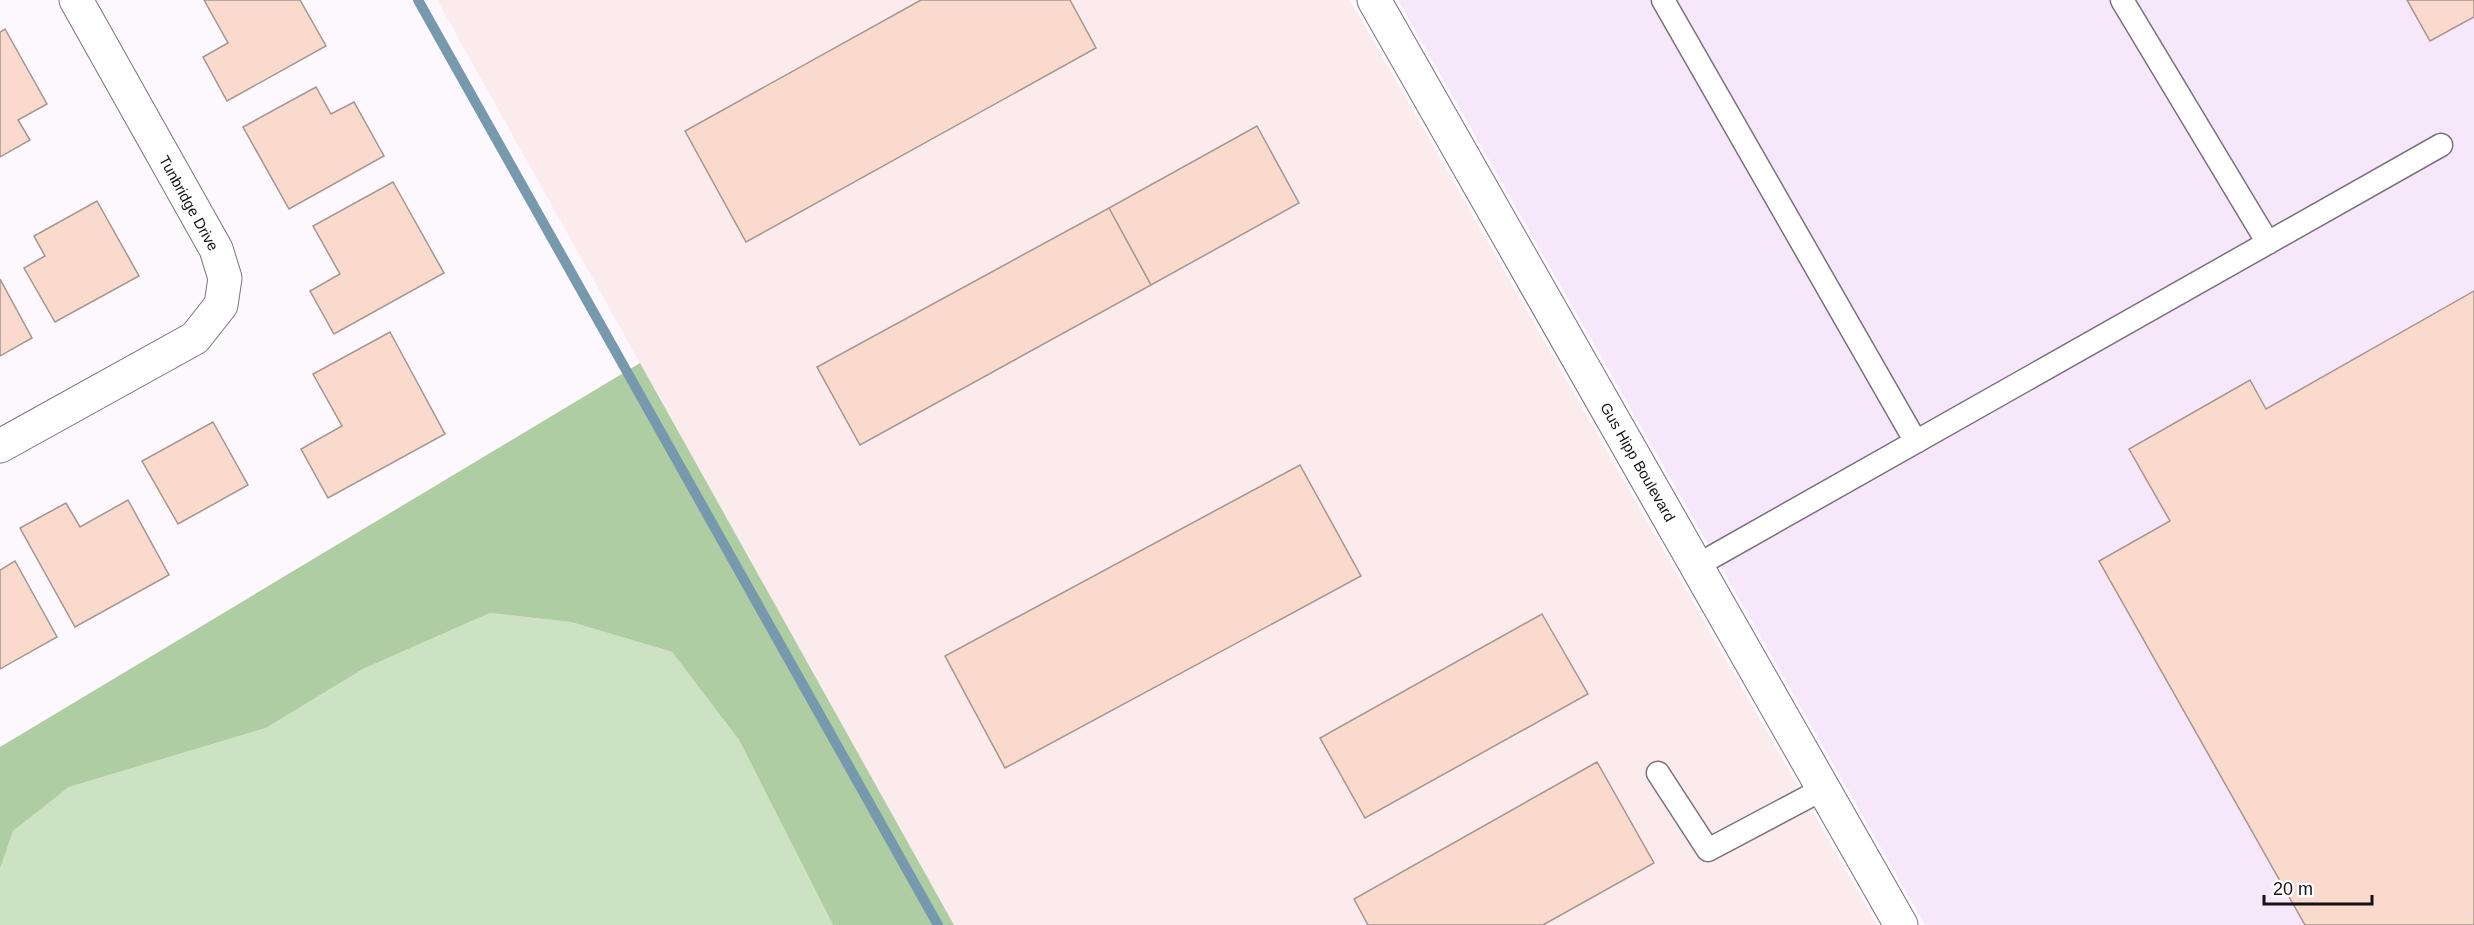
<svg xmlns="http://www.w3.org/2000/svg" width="2474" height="925" font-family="Helvetica,sans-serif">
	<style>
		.commercial { fill: #fcebed }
		.built { fill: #f7e7fb }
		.green { fill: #cce2c2 }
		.forest { fill: #afcda2 }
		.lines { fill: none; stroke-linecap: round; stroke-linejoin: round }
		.stream { stroke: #7699ae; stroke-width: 10 }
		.building { fill: #fadacd; stroke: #a4958e; stroke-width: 1.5 }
		.lane-casing { stroke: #7a717c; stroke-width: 25 }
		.street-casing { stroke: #7a717c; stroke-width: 35 }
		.secondary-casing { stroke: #7a717c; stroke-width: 35 }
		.lane { stroke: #fff; stroke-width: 22 }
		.street { stroke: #fff; stroke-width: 33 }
		.secondary { stroke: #fff; stroke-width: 33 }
		.labels { text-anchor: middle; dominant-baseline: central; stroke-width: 5; stroke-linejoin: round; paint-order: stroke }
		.street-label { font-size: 15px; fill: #151115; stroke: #fff }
	</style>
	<rect width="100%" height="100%" fill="#fcf8fd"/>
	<path class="commercial" d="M437,0H1350L1877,925H954Z"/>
	<path class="built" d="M1398,0H2474V925H1925Z"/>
	<path class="green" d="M490,613L571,622L672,652L739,740L833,925H0V869L13,831L69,787L266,728L363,669Z"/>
	<path class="forest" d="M640,363L954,925H833L739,740L672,652L571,622L490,613L363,669L266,728L69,787L13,831L0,869V747Z"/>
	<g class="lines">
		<path class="stream" d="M418,0L938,925"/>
	</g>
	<path class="building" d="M204,0H300L326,46L227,101L203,57L228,43Z
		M921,0H1070L1096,48L746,242L685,131Z
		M2407,0H2474V17L2430,41Z
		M5,29L47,104L18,120L30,140L0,157V32Z
		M316,87L331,114L354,102L384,156L289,209L243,127Z
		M1257,126L1299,203L1151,285L1109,208Z
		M393,182L444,273L334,334L310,291L340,274L313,226Z
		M97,201L139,276L55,322L24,268L45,256L34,236Z
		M1109,208L1151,285L860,445L817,367Z
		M0,279L32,338L0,356Z
		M2474,291V925H2305L2099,561L2170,521L2129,449L2250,380L2266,409Z
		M390,332L445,434L328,498L301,449L342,426L313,374Z
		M213,422L248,485L178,524L142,461Z
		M1300,465L1361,576L1005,768L945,656Z
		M128,500L169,575L75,627L20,528L66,503L80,527Z
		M15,561L57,637L0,669V570Z
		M1542,614L1588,694L1365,818L1320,738Z
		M1597,762L1654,863L1543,925H1368L1354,899Z"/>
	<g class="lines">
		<defs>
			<path id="lane" d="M1663,0L1916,442
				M2122,0L2268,243
				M1696,566L2441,145
				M1658,773L1708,850L1823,789"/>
			<path id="street" d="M0,446L195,338L221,305L225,278L216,249L76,0"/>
			<path id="secondary" d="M1374,0L1901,925"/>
		</defs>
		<use href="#lane" class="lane-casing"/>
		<use href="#street" class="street-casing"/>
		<use href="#secondary" class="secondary-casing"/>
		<use href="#lane" class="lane"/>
		<use href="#street" class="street"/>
		<use href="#secondary" class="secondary"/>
	</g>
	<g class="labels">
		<g class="street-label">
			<text transform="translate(189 203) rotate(61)">Tunbridge Drive</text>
			<text transform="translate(1638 462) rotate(60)">Gus Hipp Boulevard</text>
		</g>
	</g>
	<path d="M2264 895v9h108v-9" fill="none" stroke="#151115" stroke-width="3"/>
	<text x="2273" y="895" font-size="18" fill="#151115" stroke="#ffffff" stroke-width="4.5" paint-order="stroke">20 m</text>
</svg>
